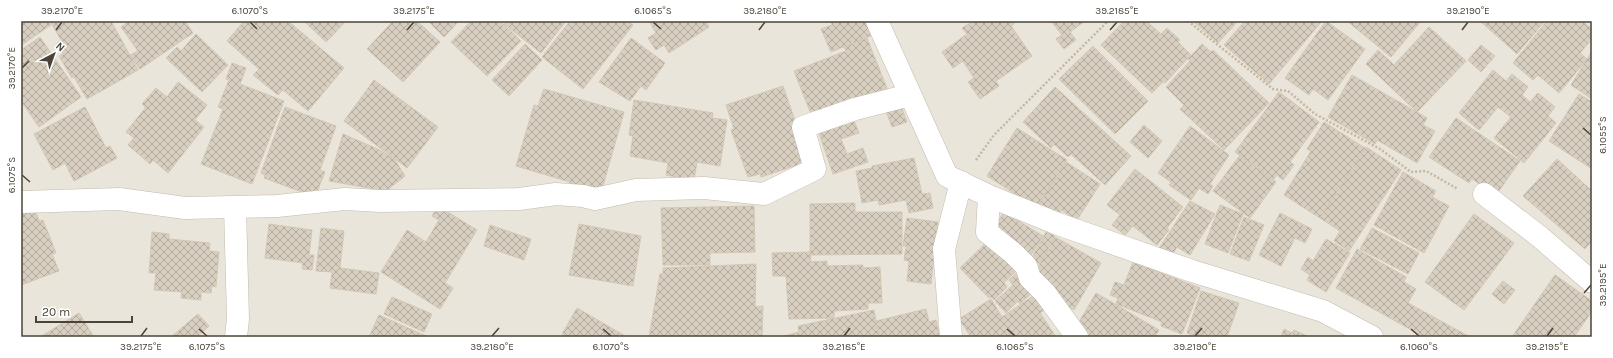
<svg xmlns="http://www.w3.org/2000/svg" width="1613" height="358" font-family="Karla,sans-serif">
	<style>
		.residential { fill: #eae5da }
		.building { fill: url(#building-cross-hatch); stroke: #d3c7b4 }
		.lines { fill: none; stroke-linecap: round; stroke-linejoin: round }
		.street-casing { stroke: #c2bbae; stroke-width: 23 }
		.path { stroke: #c4b79f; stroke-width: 2.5; stroke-dasharray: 2 2; stroke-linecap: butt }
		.street { stroke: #fff; stroke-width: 22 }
		.ticks { fill: none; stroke: #4b4439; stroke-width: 1.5 }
		.neatline { fill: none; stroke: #4b4439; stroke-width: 1.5 }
		.ticks-label { font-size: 10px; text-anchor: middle; fill: #4b4439 }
	</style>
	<defs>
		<pattern id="building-cross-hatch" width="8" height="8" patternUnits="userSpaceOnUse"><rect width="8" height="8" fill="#d8cfc1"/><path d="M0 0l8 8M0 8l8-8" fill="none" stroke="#b1aa9e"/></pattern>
	</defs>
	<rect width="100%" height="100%" fill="#f6f3ec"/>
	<path class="residential" d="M21,21H1592V337H21Z"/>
	<path class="building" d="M21,21H48L51,25L23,44L21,40Z
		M50,21H111L138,70L87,99L74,77L72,78L59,56L63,54L57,43L61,40Z
		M129,21H185L193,33L140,69L130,55L138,51L121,27Z
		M244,21H288L344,68L308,111L283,90L278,95L253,75L259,69L227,41Z
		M304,21H346L326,42Z
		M393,21H417L440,42L403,82L367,49Z
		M428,21H459L444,37Z
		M471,21H500L521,41L487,76L451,42Z
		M507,21H566L541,53L504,24Z
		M570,21H627L633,25L583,89L542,57Z
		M649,21H706L709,27L669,53L664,45L656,50L648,38L656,33Z
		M830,21H866V23L870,22L875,34L831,52L821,29L832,25Z
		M974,21H1012L1014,24L1011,26L1032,56L996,81L999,86L980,99L968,82L974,78L963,61L953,68L942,52L967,34L962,28Z
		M1051,21H1085L1070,32L1076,40L1064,49L1056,39L1062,35Z
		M1124,21H1146L1161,34L1167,28L1180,40L1178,42L1191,55L1165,83L1163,82L1152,93L1101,45Z
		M1193,21H1238L1218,43Z
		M1245,21H1322L1269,84L1224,45Z
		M1326,21L1365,49L1328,100L1313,89L1309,95L1285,78Z
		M1347,21H1421L1391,57Z
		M1480,21H1545L1517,54Z
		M1547,21H1582L1592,29V39L1580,53L1587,59L1559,93L1538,75L1533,80L1513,63Z
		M1429,27L1466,61L1417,112L1366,64L1378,50L1394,65Z
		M196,34L228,65L202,92L166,58L177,47L181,51Z
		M40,37L81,97L39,127L21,101V53L23,52L21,50Z
		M631,38L665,63L646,90L641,86L630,101L599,82Z
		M867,38L890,96L813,119L794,71L846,51L844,47Z
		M525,44L542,60L509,96L492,80Z
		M1202,44L1211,52L1213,50L1269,103L1224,150L1180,109L1184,105L1166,87L1190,61L1188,59Z
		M1481,45L1495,56L1481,72L1468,60Z
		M1093,46L1148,101L1115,134L1059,79Z
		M1592,51V99L1571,85Z
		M232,63L246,68L240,84L284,101L252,184L201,164L223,109L218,107L229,80L226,79Z
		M1493,70L1506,81L1512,74L1528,87L1522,95L1530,102L1538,93L1555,107L1548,116L1556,123L1524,163L1494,138L1511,117L1498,107L1479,130L1459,113Z
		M1352,75L1427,118L1423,125L1435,131L1417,163L1377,140L1375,144L1328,117Z
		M374,80L438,127L407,168L344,121Z
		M178,82L207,105L195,120L204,127L168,173L153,160L150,164L128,145L134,138L126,132L146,107L142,104L156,88L167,97Z
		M783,86L809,161L761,177L760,174L748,177L731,130L734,129L726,105Z
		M1055,87L1131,156L1105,185L1071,154L1068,157L1054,144L1051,148L1023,122Z
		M544,89L624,112L600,196L569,187L570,182L516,166L534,105L538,106Z
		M1279,92L1319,122L1290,162L1294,165L1283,180L1277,175L1273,180L1235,152Z
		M1579,94L1592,102V169L1549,141Z
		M634,100L713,113L712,118L727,120L720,166L697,162L694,180L666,175L668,163L630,156L633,136L629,135Z
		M900,103L907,122L892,127L885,108Z
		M85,107L106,148L110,146L117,158L74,181L65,163L53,170L34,134Z
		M285,107L336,126L320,170L325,172L315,197L264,178L265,175L261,173Z
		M853,118L859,133L841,139L847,154L863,148L868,162L833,174L818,130Z
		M1456,118L1520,161L1496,195L1472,179L1469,183L1429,157Z
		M1324,122L1365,148L1320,218L1284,195L1311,151L1307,149Z
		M1144,125L1162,141L1148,158L1130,142Z
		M1190,126L1229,155L1210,184L1213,186L1208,194L1199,188L1191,200L1169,185L1171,182L1158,173Z
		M1017,128L1067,160L1036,207L987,176Z
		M343,134L380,150L395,160L405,176L386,191L329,181Z
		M1366,147L1401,170L1349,251L1334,241L1340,231L1320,218Z
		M1240,155L1276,182L1250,218L1213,191Z
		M914,158L922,194L930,193L933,208L909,213L906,200L879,205L878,200L862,203L856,171L872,168V166Z
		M1557,159L1592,191V241L1585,249L1523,196Z
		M1066,162L1100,184L1077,220L1061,210L1057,217L1038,205Z
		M1135,169L1183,207L1167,228L1169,230L1157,245L1133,226L1125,235L1112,225L1120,215L1107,205Z
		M1403,172L1436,191L1432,197L1449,206L1424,253L1374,225Z
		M1190,201L1215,214L1190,255L1177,247L1171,257L1158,250Z
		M855,203V212H902V254L810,255V204Z
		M1220,205L1243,214L1228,253L1205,244Z
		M438,206L477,230L445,283L453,288L440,309L381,272L407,230L426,242L439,220L432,216Z
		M754,206L755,252L710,253V265H663L661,208Z
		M34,207L39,221L43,220L56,253L52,254L59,271L21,285V230L23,229L21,213Z
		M1004,212L1043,236L1029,258L990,234Z
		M1280,213L1312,229L1305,243L1295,238L1281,266L1259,255Z
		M1474,214L1514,243L1464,310L1425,282Z
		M1244,217L1264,225L1249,261L1230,254Z
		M907,218L938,222L931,284L907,281L909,261L904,260L906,246H903Z
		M269,224L312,230L309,255H314L312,270L302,269L303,263L265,258Z
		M579,224L641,236L633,286L569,275Z
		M490,225L531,239L524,260L484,246Z
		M321,228L344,231L340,268L379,273L376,294L330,288L332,272L316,271Z
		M1372,228L1419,253L1408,274L1360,249Z
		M152,232L169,234V239L210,243L209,251L219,252L216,287L212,286L211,293L201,292V300L181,298L182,292L154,290L156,273H149Z
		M1046,232L1055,236L1040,264L1031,259Z
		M992,237L1021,266L1004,283L1007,287L994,300L990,296L989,298L960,268Z
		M1055,237L1101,263L1074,310L1055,299L1032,278Z
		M1326,239L1350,253L1326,292L1307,280L1310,275L1301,269L1308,257L1313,261Z
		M1357,249L1406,277L1404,282L1416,289L1408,303L1470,337H1424L1336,288Z
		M810,252L811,262L827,261V266L863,265V268L880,267L882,303H868V309L834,311V318L789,319L786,276H773L772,253Z
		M1133,262L1200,288L1182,334L1161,326L1162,322L1116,304L1118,298L1110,295L1115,282L1124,285Z
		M756,264L755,307L763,306L762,337H649L660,274H663V268Z
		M1021,269L1038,287L1020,304L1018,301L1006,313L995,301L1013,285L1009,280Z
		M1555,275L1592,301V311L1574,337H1512Z
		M1503,281L1515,290L1504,304L1492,294Z
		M1042,290L1052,305L1040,313L1056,337H971L959,319L991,299L1002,317Z
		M1201,291L1239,303L1227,337H1200L1187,333Z
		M1096,293L1159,330L1155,337H1088L1075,329Z
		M392,297L432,314L424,332L384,314Z
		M577,308L627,337H565L562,334Z
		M926,309L929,322L936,320L940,337H880L876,321Z
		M874,310L879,337H780L799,332L798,326Z
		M79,313L94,337H40Z
		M198,314L209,326L198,336L199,337H171Z
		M379,315L426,336V337H369Z
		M1284,329L1292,333L1294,330L1309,337H1281Z"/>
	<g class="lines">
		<defs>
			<path id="street" d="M877,21L947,176L989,196L1058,224L1192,271L1323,311L1372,337
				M1484,194L1540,237L1592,282
				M989,196L987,232L1013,253L1026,266L1030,278L1045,293L1077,337
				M21,202L119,199L185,208L277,206L345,199L380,201L519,199L556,194L583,196L595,199L636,190L704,188L764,194L815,169L803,127L855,109L910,95
				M235,207L238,319L236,337
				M951,337L944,249L961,182"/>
		</defs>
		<use href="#street" class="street-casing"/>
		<path class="path" d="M1188,21L1273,89L1288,91L1315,114L1380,149L1411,172L1426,171L1458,189
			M976,160L994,135L1108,21"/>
		<use href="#street" class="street"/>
	</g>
	<path class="ticks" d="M250,22L257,29M653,22L661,29M56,30L62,22M407,30L414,22M759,30L765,22M1110,30L1117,22M1462,30L1468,22M22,68L29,61M1583,128L1591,135M22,175L30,182M1584,293L1591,285M199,329L207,336M603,329L611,336M1007,329L1015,336M1411,329L1419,336M141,336L147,328M492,336L499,328M844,336L850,328M1195,336L1202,328M1547,336L1553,328"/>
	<rect width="1613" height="358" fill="none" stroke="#ffffff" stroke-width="44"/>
	<g transform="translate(54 54) rotate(41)" stroke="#ffffff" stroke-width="3" paint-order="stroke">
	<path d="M0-3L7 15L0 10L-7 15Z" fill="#4b4439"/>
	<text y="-6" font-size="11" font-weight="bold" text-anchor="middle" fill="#4b4439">N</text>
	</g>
	<path d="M36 316v6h96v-6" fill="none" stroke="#4b4439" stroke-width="2"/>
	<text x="42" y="316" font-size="12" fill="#4b4439" stroke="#ffffff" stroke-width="3" paint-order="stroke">20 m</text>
	<rect x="22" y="22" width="1569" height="314" class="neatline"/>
	<g class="ticks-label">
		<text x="62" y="14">39.2170°E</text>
		<text x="250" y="14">6.1070°S</text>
		<text x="414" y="14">39.2175°E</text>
		<text x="653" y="14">6.1065°S</text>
		<text x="765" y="14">39.2180°E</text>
		<text x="1117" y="14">39.2185°E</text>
		<text x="1468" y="14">39.2190°E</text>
		<text transform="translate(11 68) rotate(-90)" y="4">39.2170°E</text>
		<text transform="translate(1602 135) rotate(-90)" y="4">6.1055°S</text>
		<text transform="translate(11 175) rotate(-90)" y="4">6.1075°S</text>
		<text transform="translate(1602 285) rotate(-90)" y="4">39.2195°E</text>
		<text x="141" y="350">39.2175°E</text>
		<text x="207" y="350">6.1075°S</text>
		<text x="492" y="350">39.2180°E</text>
		<text x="611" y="350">6.1070°S</text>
		<text x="844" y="350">39.2185°E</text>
		<text x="1015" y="350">6.1065°S</text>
		<text x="1195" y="350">39.2190°E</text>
		<text x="1419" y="350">6.1060°S</text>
		<text x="1547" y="350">39.2195°E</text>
	</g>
</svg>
